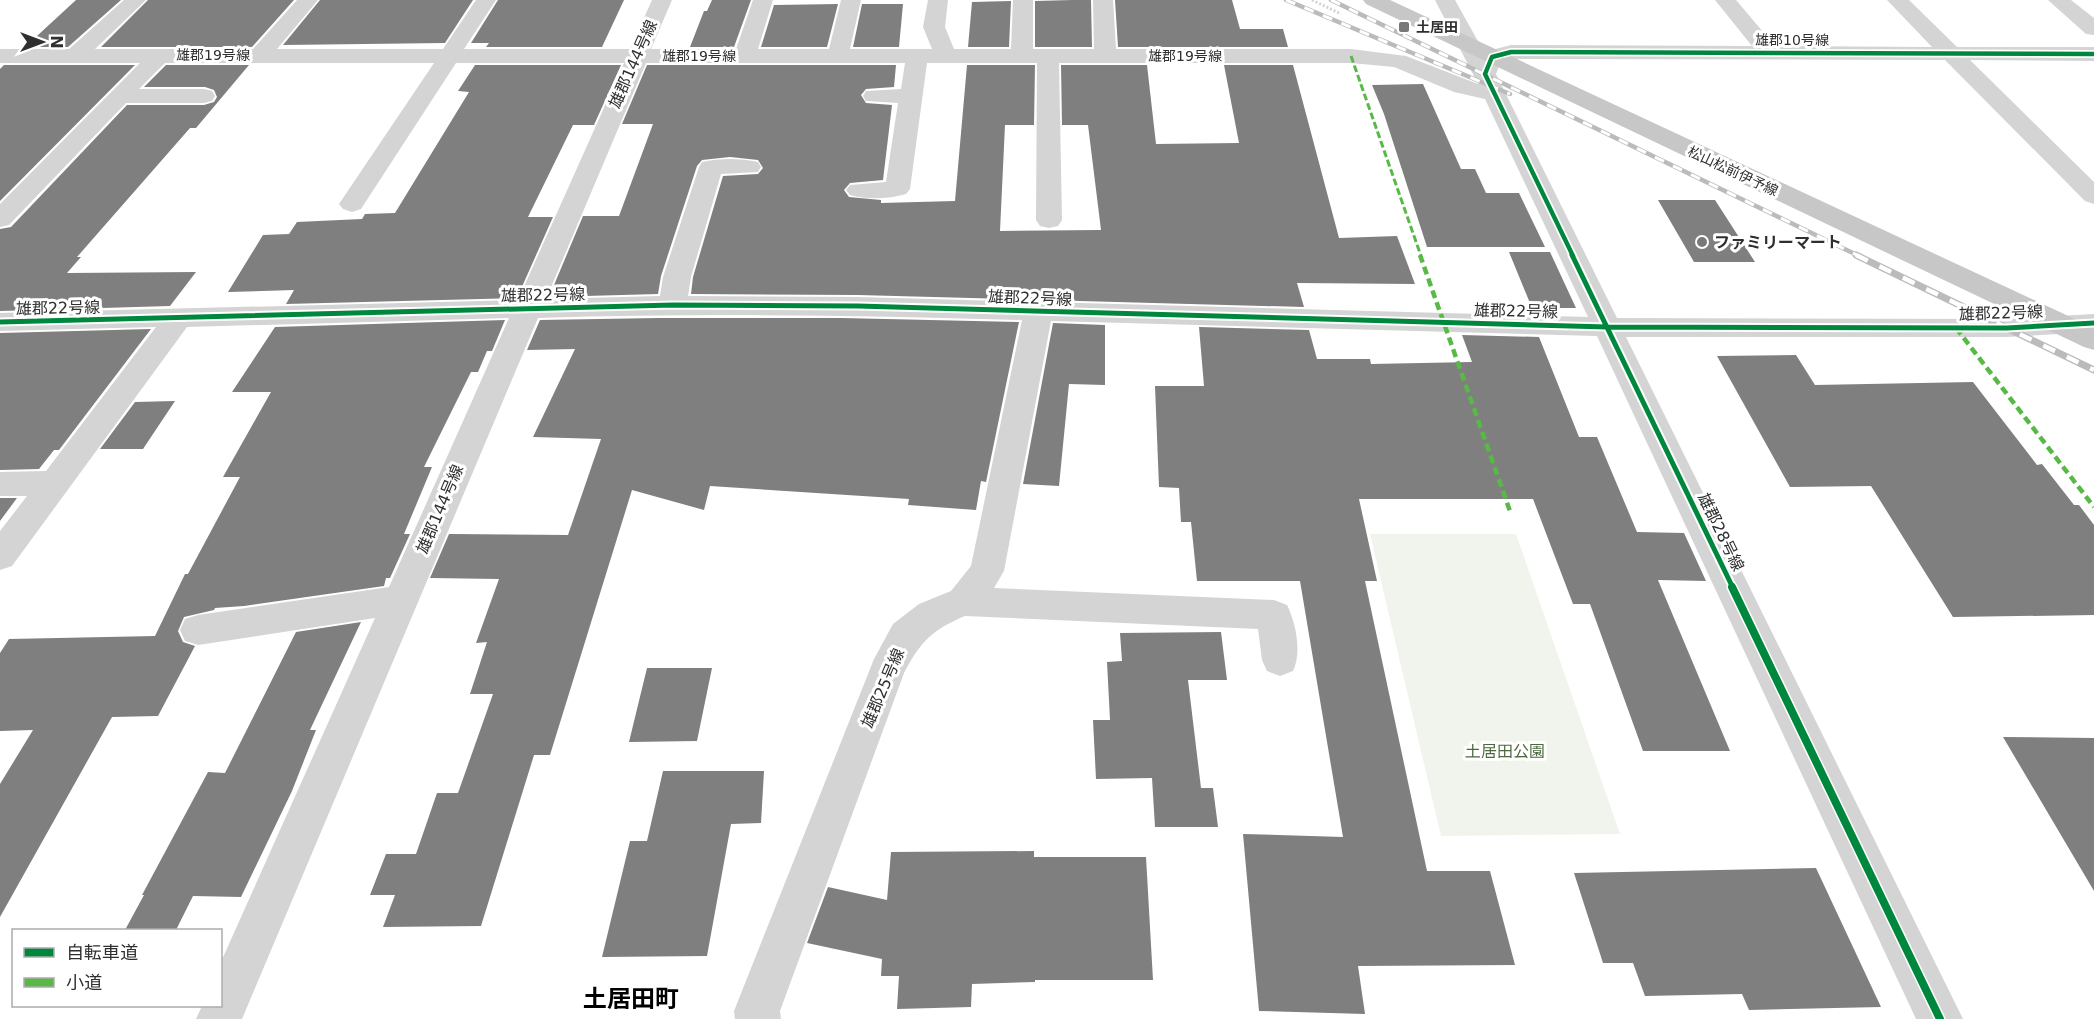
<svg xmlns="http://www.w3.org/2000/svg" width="2094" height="1019" font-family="'DejaVu Sans','Noto Sans JP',sans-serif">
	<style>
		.green { fill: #f0f4ed }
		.building { fill: #7f7f7f }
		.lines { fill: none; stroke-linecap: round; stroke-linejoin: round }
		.path { stroke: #d4d4d4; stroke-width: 3; stroke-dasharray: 2 2; stroke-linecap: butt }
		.minor { fill: #d4d4d4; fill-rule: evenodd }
		.major { fill: #c7c7c7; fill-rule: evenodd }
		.rail-far1-casing { stroke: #bbb; stroke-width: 4.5 }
		.rail-casing { stroke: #bbb; stroke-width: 7 }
		.rail-far1 { stroke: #fff; stroke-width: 3; stroke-dasharray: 10; stroke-linecap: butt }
		.rail { stroke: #fff; stroke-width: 4.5; stroke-dasharray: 13; stroke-linecap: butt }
		.quiet-far1 { stroke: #58b947; stroke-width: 3; stroke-dasharray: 7 3; stroke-linecap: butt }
		.quiet { stroke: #58b947; stroke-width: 4.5; stroke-dasharray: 8 4.5; stroke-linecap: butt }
		.cycleway-far2-casing { stroke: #fff; stroke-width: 8 }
		.cycleway-far1-casing { stroke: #fff; stroke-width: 9 }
		.cycleway-casing { stroke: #fff; stroke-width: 11 }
		.cycleway-far2 { stroke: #00873e; stroke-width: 4.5 }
		.cycleway-far1 { stroke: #00873e; stroke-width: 5 }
		.cycleway { stroke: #00873e; stroke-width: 8 }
		.poi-dot { fill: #787878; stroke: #fff; stroke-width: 2 }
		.labels { text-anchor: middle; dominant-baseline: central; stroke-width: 6; stroke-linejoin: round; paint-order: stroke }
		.far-poi-label { font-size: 14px; font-weight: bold; fill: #2f2f2f; stroke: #fff; text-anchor: start }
		.far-street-label { font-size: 14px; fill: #2f2f2f; stroke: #fff }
		.street-label { font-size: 16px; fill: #2f2f2f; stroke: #fff }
		.poi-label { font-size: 16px; font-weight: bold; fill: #2f2f2f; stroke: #fff; text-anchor: start }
		.park-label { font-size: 16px; fill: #4d683f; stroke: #fff }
		.near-quarter-label { font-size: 24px; font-weight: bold; fill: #000; stroke: #fff }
	</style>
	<rect width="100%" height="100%" fill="#fff"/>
	<path class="green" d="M1370,534H1516L1620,834L1441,836Z"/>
	<path class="building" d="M76,0H121L68,47H25Z
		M148,0H294L252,47H101Z
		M320,0H473L445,43L283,45Z
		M498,0H624L602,47H486L489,43H471Z
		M712,0H751L734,47H690L704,11H707Z
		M1072,0H1091L1092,47H1035V1Z
		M1115,0H1232L1240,29H1283L1288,47H1118Z
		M1011,1L1009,47H968L972,2Z
		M838,4L827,47H761L774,5Z
		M862,4H903L899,47H853Z
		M4,65H135L0,201V69Z
		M166,65H249L196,128H190L77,257H81L67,273L196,272L170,306L0,311V229L11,227L127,105H204L214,102L217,97L214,90L205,87H144Z
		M475,65H621L594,125H573L528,217H553L517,298L286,304L294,290L228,292L263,235L289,234L297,222L362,219L365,214L395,213L469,92L458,91Z
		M647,65H896L894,87L866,89L861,95L866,103L892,105L883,180L850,183L844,190L849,197L881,200V203L955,201L967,65H1035L1034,125H1005L1000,231L1101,230L1088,125H1062L1061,65H1147L1156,144L1239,143L1224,65H1293L1339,238L1397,236L1415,284L1297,283L1304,307L858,295L691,294L693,277L723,176L758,174L763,168L758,160L730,157L702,160L697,166L661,276L658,294L549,297L583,216H619L653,124H622Z
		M1423,84L1461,169H1475L1486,193H1519L1545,247H1427L1384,114L1372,85Z
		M1658,200H1715L1755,262H1694Z
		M1509,252H1550L1576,308H1532Z
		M659,318H841L1019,322L986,482L981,481L976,510L908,505L909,499L710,486L704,510L632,490L550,755H534L481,926L383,927L395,895H370L386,854H416L437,793H458L493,694H470L487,642L476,643L499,579L430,578L449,534L568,535L601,439L533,437L575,349L527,350L540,320Z
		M505,320L492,351H487L478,372H471L424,467H432L404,534H410L390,578H386L384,586L244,606L215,608L214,610L184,617L178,631L183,642L195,646L158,716L112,717L0,917V784L33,730L0,731V653L9,639L155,636L185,574H188L240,477H223L271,392H232L275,327Z
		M1053,323L1105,325V385L1069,384L1059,486L1023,484Z
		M1199,327L1309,330L1317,359H1370L1371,364L1472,362L1462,335L1539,337L1579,437H1597L1637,532L1684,533L1706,581L1658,580L1730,751H1643L1590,604H1573L1533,499H1359L1377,581H1365L1427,871H1490L1515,965L1358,966L1365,1014L1259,1011L1243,834L1343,837L1300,581H1197L1191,522H1181L1179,488L1159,487L1155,386H1204Z
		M151,329L59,450H54L39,469L0,470V333Z
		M1796,355L1815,385L1973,382L2037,465L2042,464L2074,505H2079L2094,525V615L1953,617L1871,486L1790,487L1717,356Z
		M175,401L143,449H100L135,402Z
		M0,498H17L0,521Z
		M361,622L310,730H316L292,791L241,897L193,896L176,930H125L144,895H142L208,772L225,773L296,632Z
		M1221,632L1227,680H1188L1201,788H1213L1218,827H1155L1152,778L1096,779L1093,720H1110L1107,662L1122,661L1120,633Z
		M647,668H712L697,741L629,742Z
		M2003,737L2094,738V891Z
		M663,771H764L761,823L731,824L707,956L602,957L630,841H647Z
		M1034,851V857H1146L1153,980H1035V982L972,984L971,1007L897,1009L899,976H881L882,959L807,943L828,887L887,900L891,852Z
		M1816,868L1881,1007L1749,1010L1742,994L1645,996L1633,963H1603L1574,873Z"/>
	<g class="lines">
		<path class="path" d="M1312,0L1341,14"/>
		<path class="minor" d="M124,0H146L95,49H253L297,0H318L277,49H443L476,0H496L464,49H630L652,0H672L651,49H736L753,0H773L758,49H829L841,0H861L850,49H932L923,27L928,0H948L945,27L954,49H1011L1013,0H1033V49H1094L1093,0H1113L1116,49H1351L1406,56L1478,84L1435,0H1455L1484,52L1511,45L1752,46L1715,0H1736L1775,46L1932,47L1887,0H1909L1957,47H2094V61L1970,60L2094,182V204L2085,201L1945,60L1511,59L1501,61L1496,74L1617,318L2007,319L2094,314V332L2007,337H1626L1963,1019H1916L1597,336L1051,321L1004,571L994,588L1274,600L1287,605C1296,623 1302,653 1293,671L1280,676L1267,671L1262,660L1258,629L965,616C932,630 921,641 904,673L780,1011L781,1019H735L734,1011L874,659L893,624L919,604L951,591L971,566L1022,320C861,315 700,313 538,318L242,1019H196L202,1006H220V964L375,618L198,645L185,641L180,630L185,619L198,615L389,587L509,318L187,327L12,566L0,570V531L27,496H0V472L46,471L156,327L0,331V313L518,300L624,63H456L361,209L352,212L343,209L339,204L434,63H165L139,89H204L212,91L215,96L212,101L204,103H126L9,225L0,227V204L140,63H0V49H69ZM646,63H905L901,89L866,91L863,96L866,101L898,103L886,182L850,185L846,190L850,195C867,200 889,199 906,194L910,189L927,63H1037L1036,220L1040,226L1049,228L1058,226L1062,220L1059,63H1351L1394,67L1454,92L1485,99L1588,317L858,297L688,296L691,277L721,174L758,172L761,167L758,162C741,158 719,158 702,162L699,167L663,277L660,296L546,299Z
			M2048,0H2071L2094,18V35L2086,34Z"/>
		<path class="major" d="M1363,0H1390L2094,328V350L2084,347L1366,4Z"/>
		<defs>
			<path id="rail-far1" d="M1286,0L1510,94
				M1331,0L1859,256"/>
			<path id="rail" d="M1856,255L2094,370"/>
		</defs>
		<use href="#rail-far1" class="rail-far1-casing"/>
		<use href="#rail" class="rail-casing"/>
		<use href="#rail-far1" class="rail-far1"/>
		<use href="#rail" class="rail"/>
		<path class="quiet-far1" d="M1351,56L1421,256"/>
		<path class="quiet" d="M1420,255L1511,514
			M1956,328L2094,507"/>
		<defs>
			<path id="cycleway-far2" d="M1573,256L1485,74L1492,57L1511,52L2094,54"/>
			<path id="cycleway-far1" d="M1572,255L1733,588
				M0,322L673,305L858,306L1607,327L2007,328L2094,323"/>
			<path id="cycleway" d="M1732,587L1940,1019"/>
		</defs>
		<use href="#cycleway-far2" class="cycleway-far2-casing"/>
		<use href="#cycleway-far1" class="cycleway-far1-casing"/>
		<use href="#cycleway" class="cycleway-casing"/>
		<use href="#cycleway-far2" class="cycleway-far2"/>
		<use href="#cycleway-far1" class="cycleway-far1"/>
		<use href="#cycleway" class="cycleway"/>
	</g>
	<g class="poi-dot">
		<rect x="1398" y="21" width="12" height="12" rx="3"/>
		<circle cx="1702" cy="242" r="6"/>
	</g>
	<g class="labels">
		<g class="far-poi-label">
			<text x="1416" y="27">土居田</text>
		</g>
		<g class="far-street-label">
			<text x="1792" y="40">雄郡10号線</text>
			<text x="213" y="55">雄郡19号線</text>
			<text x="699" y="56">雄郡19号線</text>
			<text x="1185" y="56">雄郡19号線</text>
			<text transform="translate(1733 171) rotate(25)">松山松前伊予線</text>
		</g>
		<g class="street-label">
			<text transform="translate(633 64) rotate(-66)">雄郡144号線</text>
			<text transform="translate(543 295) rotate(-1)">雄郡22号線</text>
			<text transform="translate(1030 298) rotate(2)">雄郡22号線</text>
			<text transform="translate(58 308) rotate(-1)">雄郡22号線</text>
			<text transform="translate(1516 311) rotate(1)">雄郡22号線</text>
			<text transform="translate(2001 313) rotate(-2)">雄郡22号線</text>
			<text transform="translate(440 509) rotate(-67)">雄郡144号線</text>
			<text transform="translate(1721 532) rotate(64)">雄郡28号線</text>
			<text transform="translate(883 688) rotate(-67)">雄郡25号線</text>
		</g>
		<g class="poi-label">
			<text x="1714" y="242">ファミリーマート</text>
		</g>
		<g class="park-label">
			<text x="1505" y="751">土居田公園</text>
		</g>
		<g class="near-quarter-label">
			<text x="631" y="999">土居田町</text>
		</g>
	</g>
	<rect x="12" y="929" width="210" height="78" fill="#ffffff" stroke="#acacac" stroke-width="1.5"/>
	<rect x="24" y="948" width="30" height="9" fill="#00873e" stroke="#acacac" stroke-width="1.5"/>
	<text x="66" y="959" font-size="18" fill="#2f2f2f">自転車道</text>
	<rect x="24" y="978" width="30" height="9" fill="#58b947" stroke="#acacac" stroke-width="1.5"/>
	<text x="66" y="989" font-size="18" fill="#2f2f2f">小道</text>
	<g transform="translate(42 42) rotate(90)" stroke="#ffffff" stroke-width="4.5" paint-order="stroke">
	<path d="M0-4.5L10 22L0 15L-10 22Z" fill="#2f2f2f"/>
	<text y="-9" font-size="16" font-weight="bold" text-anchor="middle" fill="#2f2f2f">N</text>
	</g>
</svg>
